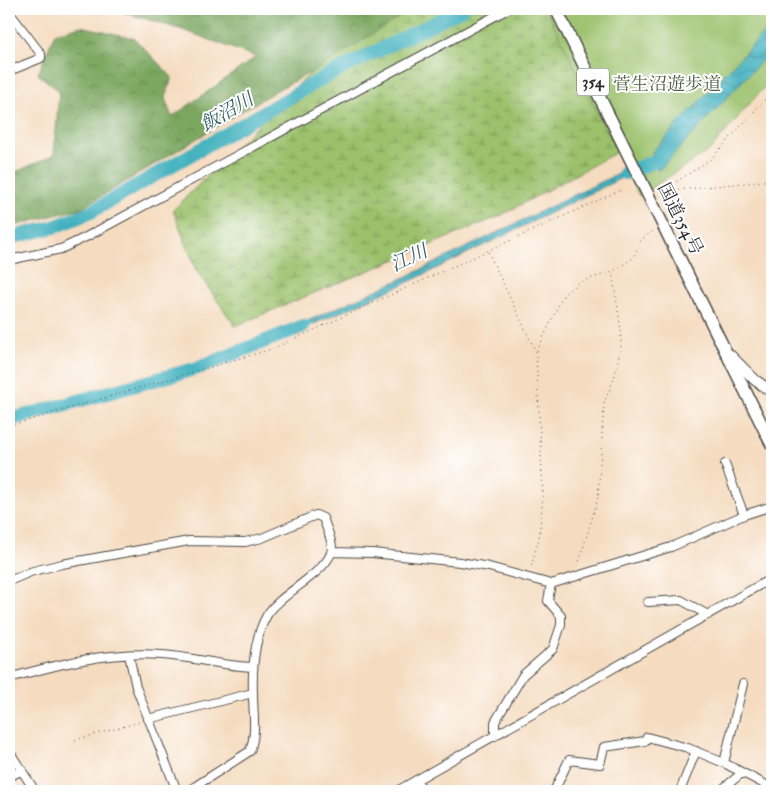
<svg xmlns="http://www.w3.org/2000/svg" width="781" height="800" font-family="'IM FELL Double Pica','Noto Serif JP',serif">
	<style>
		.forest { fill: url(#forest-crowns); stroke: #546946 }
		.wetland { fill: url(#wetland-marsh); stroke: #63764c }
		.park { fill: #9bc16c; stroke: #63764c }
		.water { fill: url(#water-waves); stroke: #366e74 }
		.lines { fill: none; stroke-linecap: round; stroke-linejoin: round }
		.river { stroke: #41b0be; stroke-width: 14 }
		.minor-casing { stroke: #494641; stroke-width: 10 }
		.major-casing { stroke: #494641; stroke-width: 12 }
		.highway-casing { stroke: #494641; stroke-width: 14 }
		.path { stroke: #494641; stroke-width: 1; stroke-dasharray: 1 4; stroke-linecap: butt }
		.minor { stroke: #fff; stroke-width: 8 }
		.major { stroke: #fff; stroke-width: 10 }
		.highway { stroke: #fff; stroke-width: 11 }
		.labels { text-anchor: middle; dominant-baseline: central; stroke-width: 4; stroke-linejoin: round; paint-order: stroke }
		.shield { fill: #fff; stroke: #6b6b6b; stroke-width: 1 }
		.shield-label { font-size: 16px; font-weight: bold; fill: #2b2b2b }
		.park-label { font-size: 18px; fill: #526042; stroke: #fff }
		.street-label { font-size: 18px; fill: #2b2b2b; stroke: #fff }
		.water-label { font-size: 19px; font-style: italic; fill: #346066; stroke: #fff }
	</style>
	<defs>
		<pattern id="forest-crowns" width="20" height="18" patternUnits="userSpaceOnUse" patternTransform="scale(1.25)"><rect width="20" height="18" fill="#7ca760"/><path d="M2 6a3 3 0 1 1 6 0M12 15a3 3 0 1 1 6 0" fill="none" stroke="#66884f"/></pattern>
		<pattern id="wetland-marsh" width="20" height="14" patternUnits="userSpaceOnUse" patternTransform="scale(1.25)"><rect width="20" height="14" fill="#9bc16c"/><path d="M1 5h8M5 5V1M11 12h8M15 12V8" fill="none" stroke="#7f9d59"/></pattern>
		<pattern id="water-waves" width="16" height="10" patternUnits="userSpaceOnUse" patternTransform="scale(1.25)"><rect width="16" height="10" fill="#41b0be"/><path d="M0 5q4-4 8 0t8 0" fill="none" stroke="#378f9b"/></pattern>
	</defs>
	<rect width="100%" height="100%" fill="#fff"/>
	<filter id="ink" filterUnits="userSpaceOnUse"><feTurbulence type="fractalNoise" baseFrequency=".02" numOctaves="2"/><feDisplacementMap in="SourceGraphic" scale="10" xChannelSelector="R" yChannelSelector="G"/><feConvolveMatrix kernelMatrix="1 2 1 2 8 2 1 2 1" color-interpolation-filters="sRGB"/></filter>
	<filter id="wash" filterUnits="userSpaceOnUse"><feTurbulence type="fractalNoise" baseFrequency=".0096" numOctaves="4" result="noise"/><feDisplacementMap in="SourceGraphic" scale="20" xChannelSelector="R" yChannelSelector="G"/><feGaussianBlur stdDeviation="1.12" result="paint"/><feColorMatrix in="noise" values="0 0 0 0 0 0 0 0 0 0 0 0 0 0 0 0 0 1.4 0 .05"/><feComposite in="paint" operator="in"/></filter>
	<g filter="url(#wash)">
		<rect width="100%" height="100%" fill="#f5dcc0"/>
		<path class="forest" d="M122,9H406L408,21L277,90L82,208L9,227V175L54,155L59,91L38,74L55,33L81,26L134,38L172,77L165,99L172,117L256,57L183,30L122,12Z"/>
		<path class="wetland" d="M412,9H746L648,135L500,216L235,326L196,270L173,210L309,74Z"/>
		<path class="park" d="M546,9H772V83L764,87L710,150L639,196Z"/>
		<path class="water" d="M456,9H467L422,31L420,26Z
			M772,24V50L658,171L652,152Z
			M640,163L642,168L415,279L287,336L285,331L412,274Z"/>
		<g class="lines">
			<path class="river" d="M625,173L655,161L668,148
				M9,238L54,227L91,212L327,76L462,9
				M9,420L198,368L303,326"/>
		</g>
	</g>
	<g filter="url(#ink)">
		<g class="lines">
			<defs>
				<path id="minor" d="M9,12L41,54V58L9,71
					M9,260L61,249L86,237L508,9
					M725,464L744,515
					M331,552L372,553L460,562L489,567L551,584L671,547L744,515L772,506
					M9,581L33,571L62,564L189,541L245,542L262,538L316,515L323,518C326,527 332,539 332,548C331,571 280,593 267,615C254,638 252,668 253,694C253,713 257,732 250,751L188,791
					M648,602L681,600L708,615
					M129,655L136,687L177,791
					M9,678C59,664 109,651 162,655C193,657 222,666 253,667
					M148,719L253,693
					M495,736V722L523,675L553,649L561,625V616L548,601L551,584
					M9,751L35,791
					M724,763L743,684
					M9,777L22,770
					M416,780L424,791
					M397,791L772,578
					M554,791L569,760L600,764L604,747L645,741L647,737L688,748L724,763L772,788
					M680,791L696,751
					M720,791L742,773"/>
				<path id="major" d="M730,355L755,380L772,392"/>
				<path id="highway" d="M556,9L772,445"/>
			</defs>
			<use href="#minor" class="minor-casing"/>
			<use href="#major" class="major-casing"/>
			<use href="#highway" class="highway-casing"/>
			<path class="path" d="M664,190L711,159L772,92
				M659,192L772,180
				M488,252L536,352L543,494L539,539L530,570
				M537,351L564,294L579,282L612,272L633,258L641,240L654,230
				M9,426L272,349L621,190
				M578,566L598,498L604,403L614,379L621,346V329L612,272
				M75,740L140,722"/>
			<use href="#minor" class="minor"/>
			<use href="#major" class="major"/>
			<use href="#highway" class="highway"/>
		</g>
	</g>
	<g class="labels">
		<rect class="shield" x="577" y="68.5" width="32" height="27" rx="4"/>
		<g class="shield-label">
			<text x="593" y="82">354</text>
		</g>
		<g class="park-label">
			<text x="667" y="84">菅生沼遊歩道</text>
		</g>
		<g class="street-label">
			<text transform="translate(680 219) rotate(63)">国道354号</text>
		</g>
		<g class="water-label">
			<text transform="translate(227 112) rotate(-30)">飯沼川</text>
			<text transform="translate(409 258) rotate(-25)">江川</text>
		</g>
	</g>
	<rect width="781" height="800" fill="none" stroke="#fff" stroke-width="30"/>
</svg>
